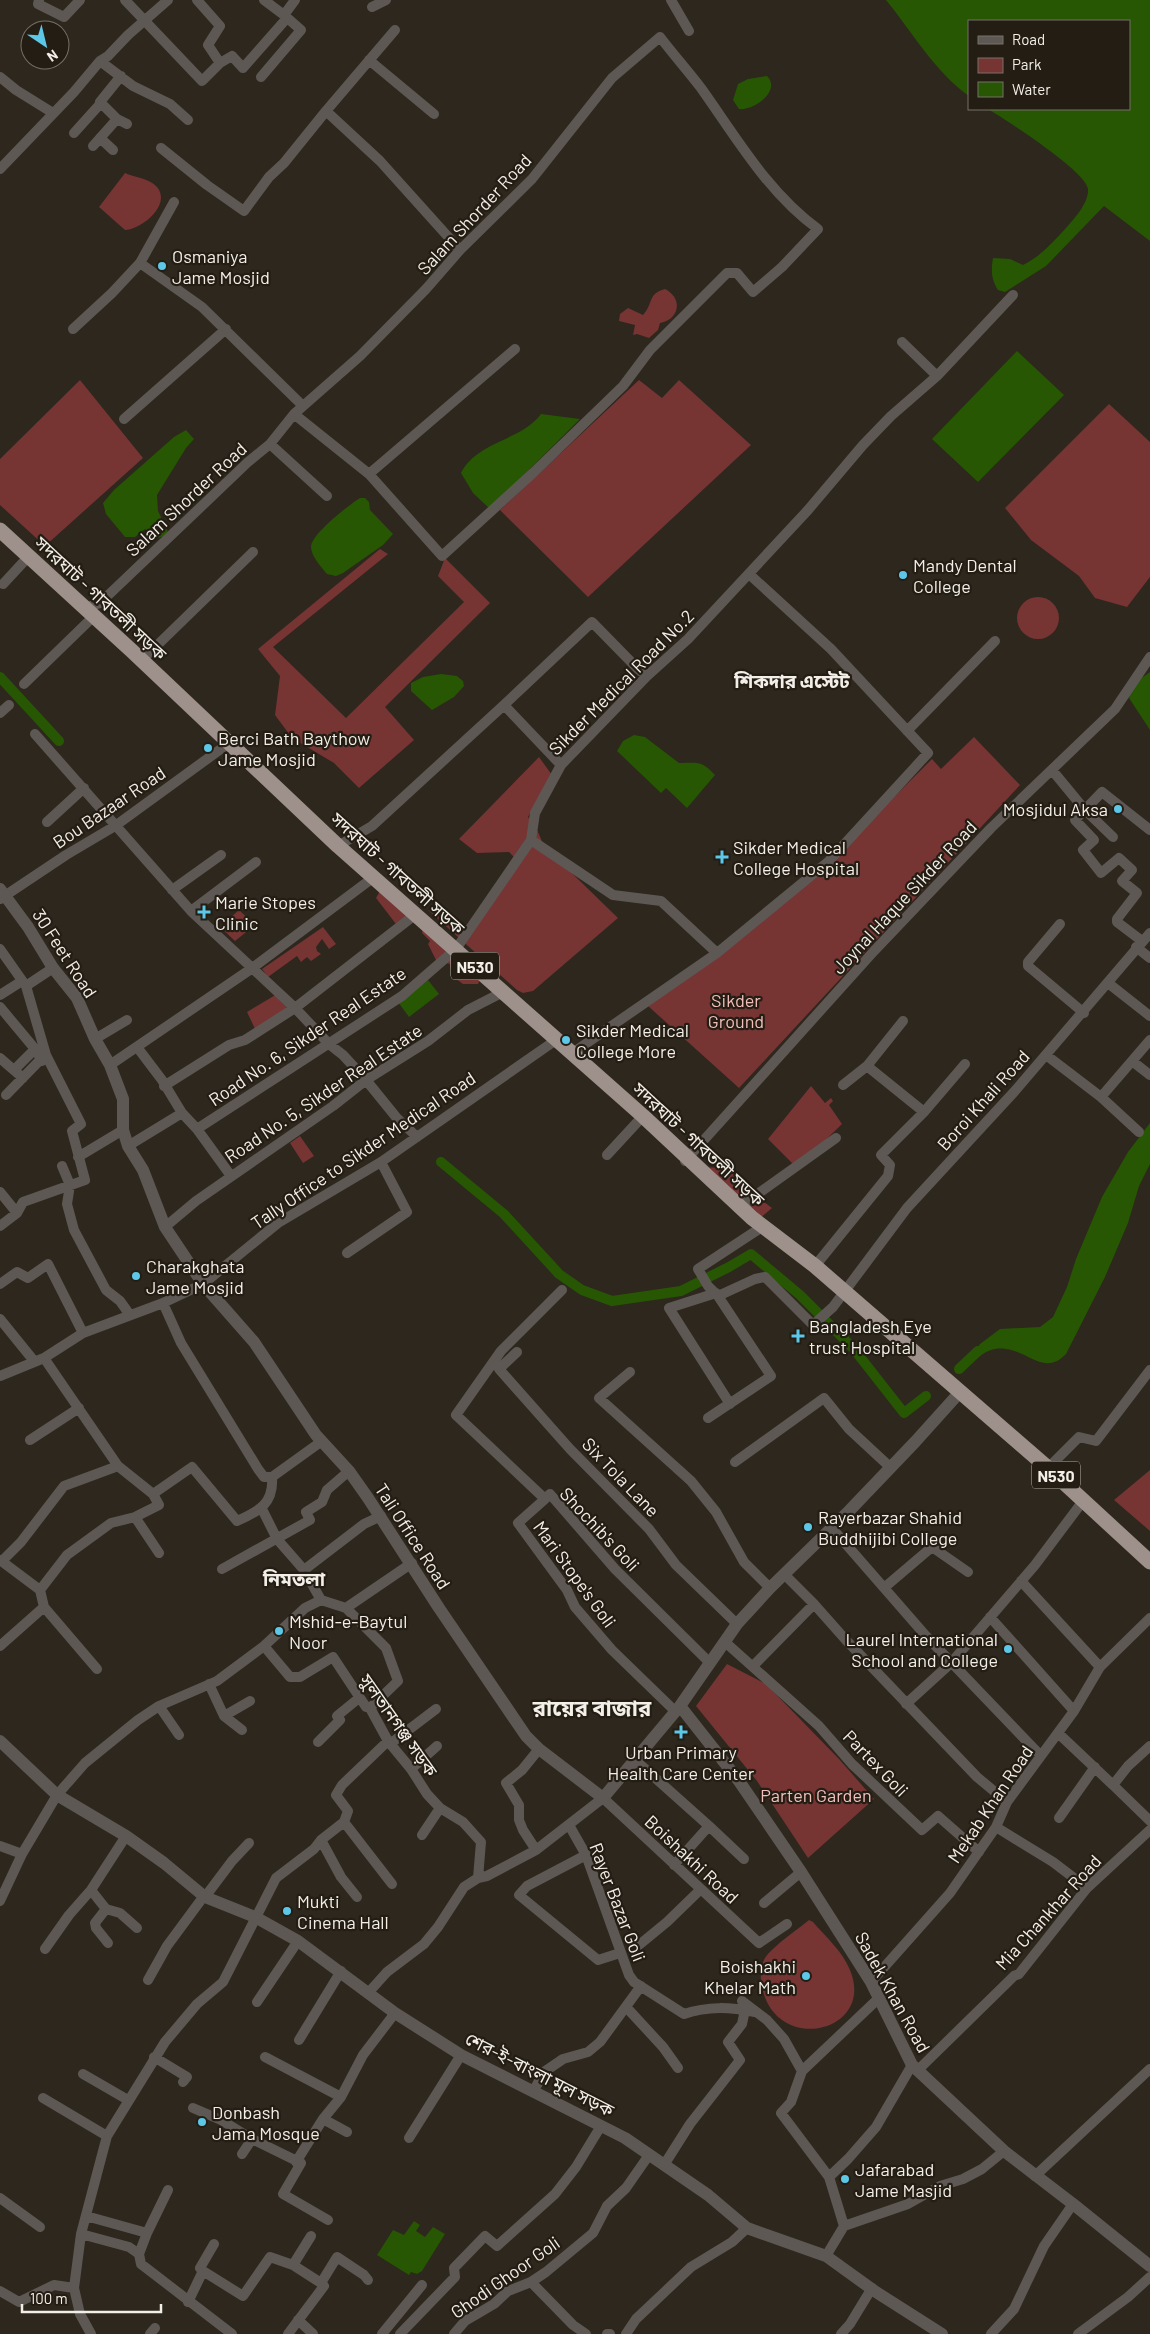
<svg xmlns="http://www.w3.org/2000/svg" width="1150" height="2334" font-family="Barlow,'Noto Sans Bengali',sans-serif">
	<style>
		.green { fill: #763433 }
		.water { fill: #275703 }
		.lines { fill: none; stroke-linecap: round; stroke-linejoin: round }
		.canal { stroke: #275703; stroke-width: 10 }
		.minor { stroke: #5e5855; stroke-width: 10 }
		.tertiary { stroke: #5e5855; stroke-width: 12 }
		.trunk { stroke: #9e908a; stroke-width: 15 }
		.poi-dot { fill: #5dc7e8; stroke: #231d14; stroke-width: 2 }
		.labels { text-anchor: middle; dominant-baseline: central; stroke-width: 4.5; stroke-linejoin: round; paint-order: stroke }
		.shield { fill: #231d14; stroke: #b5b0a8; stroke-width: 1 }
		.shield-label { font-size: 16px; font-weight: bold; fill: #f3efe8 }
		.street-label { font-size: 18px; fill: #f3efe8; stroke: #231d14 }
		.poi-label { font-size: 18px; fill: #f3efe8; stroke: #231d14; text-anchor: start }
		.park-label { font-size: 18px; fill: #f3bfbb; stroke: #231d14 }
		.neighbourhood-label { font-size: 19px; font-weight: bold; fill: #f3efe8; stroke: #231d14 }
		.district-label { font-size: 22px; font-weight: bold; fill: #f3efe8; stroke: #231d14 }
	</style>
	<rect width="100%" height="100%" fill="#2d271d"/>
	<path class="green" d="M125,173C136,178 149,178 157,187C172,205 141,230 125,230L99,207Z
		M665,289C683,298 680,319 660,323L658,330L649,338L637,334L633,335L635,325L619,321L620,314L628,308L643,315C654,303 647,294 665,289Z
		M80,380L143,458L45,546L0,505V459Z
		M639,380L662,398L679,380L751,445L588,597L500,510Z
		M1109,404L1150,442V577L1127,607L1095,598L1079,576L1031,540L1005,508Z
		M380,549L388,554L273,647L346,718L464,602L438,576L445,558L490,603L385,707L414,740L359,788L334,763L292,738L275,715L280,676L258,649Z
		M1017 618a21 21 0 1 1 42 0a21 21 0 1 1-42 0Z
		M974,737L1020,785L739,1088L648,1006L868,823L932,759L941,769Z
		M539,757L552,775L528,817L535,825L544,846L618,918L533,991L523,993L517,990L428,910C447,913 455,925 472,926L520,863L509,852L477,853L459,839Z
		M381,889L409,917L399,928L376,898Z
		M239,910L255,925L235,941L220,927Z
		M424,922L482,975L478,984H463L452,976L450,964L436,960L428,944L430,941L422,933Z
		M323,927L336,944L329,949L322,939L316,947L317,951L321,954L311,961L307,957L301,962L297,956L268,977L262,969Z
		M277,994L290,1009L256,1031L247,1012Z
		M811,1086L825,1103L831,1098L833,1101L829,1105L842,1124L797,1168L768,1139Z
		M300,1136L314,1156L303,1163L290,1143Z
		M698,1167L724,1168L737,1171L750,1191L772,1208L759,1219Z
		M1150,1470V1531L1114,1500Z
		M727,1664L766,1684L839,1759L874,1799L808,1858L757,1781L696,1706Z
		M809,1920L813,1922C826,1937 843,1952 850,1970C876,2032 776,2056 762,1987C760,1978 760,1966 765,1958C773,1946 797,1930 809,1920Z"/>
	<path class="water" d="M886,0H1150V241L1104,206L1046,266L1005,292L998,290C991,279 991,270 993,258L1010,259L1023,265C1041,256 1052,243 1066,228C1074,219 1089,203 1088,189C1086,171 1006,120 988,109H1129V21H969V96C934,71 913,33 886,0Z
		M767,76C782,91 753,111 739,109L733,100L738,84L748,79Z
		M1017,351L1064,395L978,482L932,439Z
		M541,414L580,419L490,509L473,493L461,473C477,441 521,441 541,414Z
		M186,430L194,439L186,448L157,495L158,511L168,532L164,536L158,538L145,529L135,537H125L106,514L103,503L114,490L174,437Z
		M360,498H365L369,502L370,510L393,534L383,545L343,573L336,576L327,574C322,568 311,556 311,547C311,534 349,505 360,498Z
		M1150,672V730L1129,698L1133,684Z
		M441,674L457,676L463,681L464,686L454,697L432,710L411,691V683L423,677Z
		M634,735L645,737L679,763C698,763 701,760 715,775L687,808L666,788L661,793L617,751L623,741Z
		M428,980L439,994L409,1017L398,1002Z
		M1150,1123V1164L1139,1186L1128,1223L1105,1277L1066,1354C1045,1376 1029,1352 1006,1349C985,1346 981,1360 970,1359L980,1344L1000,1329L1040,1327L1053,1317L1067,1287L1076,1259L1102,1197L1128,1152Z
		M414,2221L420,2225L416,2231L425,2237L433,2227L445,2234L422,2271L417,2274L411,2272L409,2275L377,2255L393,2230L404,2235Z"/>
	<g class="lines">
		<path class="canal" d="M0,677L59,741
			M441,1162L504,1214L559,1274L582,1290L612,1301L681,1291L729,1267L751,1254L800,1295L853,1348L904,1413L926,1396
			M959,1369L978,1351"/>
		<path class="minor" d="M39,0L38,4L64,17L80,0
			M125,0L202,81L220,63
			M197,0L220,26L208,45L220,63L232,56L243,68L287,18
			M264,0L284,15
			M671,0L689,31
			M372,7L386,0
			M369,60L434,114
			M100,61L133,86L170,104L188,120
			M0,77L16,90L53,113
			M261,77L301,30L284,15L295,0
			M326,111L380,161L460,250
			M117,119L127,124
			M74,133L101,103
			M100,138L113,150
			M93,146L117,119L100,102L121,76
			M161,148L207,185L244,211L269,177L284,163L326,111L395,30
			M0,169L74,92L100,61L108,56L128,35L168,0
			M140,263L202,307L303,406
			M73,329L112,293L140,263L174,202
			M902,342L937,376
			M124,419L226,329
			M270,444L327,496
			M369,474L515,349
			M3,584L29,556
			M85,608L100,603L248,462L270,444L294,414L360,356L426,289L460,250L532,179L612,78L660,37C673,54 688,71 701,88C736,137 768,193 818,229L782,267L753,292L737,273H727L650,350L623,386L533,473L442,556L369,474L294,414
			M142,660L253,552
			M24,684L94,616
			M0,713L9,705
			M907,731L995,641
			M35,734L191,911L295,1008L329,1044L343,1055L366,1080L396,1117L417,1137
			M561,765L504,705L592,622L638,669L647,676
			M1052,770L1085,810L1113,837
			M47,822L84,788
			M531,840L613,895L661,901L717,953
			M338,846L372,826L504,705
			M172,890L221,855
			M0,899L66,855L115,826L229,743
			M191,911L256,862
			M1060,924L1028,962V966L1084,1013
			M1142,941L1117,922V919L1137,893L1122,881L1132,870L1119,858L1101,873L1083,850L1094,840L1075,820L1102,792L1150,830
			M1136,947L1150,958
			M0,949L26,986L46,1055L81,1124L72,1131L85,1180L23,1202L17,1213L0,1192
			M1108,983L1150,1016
			M26,986L53,968
			M0,995L22,981
			M0,1007L35,1049L42,1061
			M95,1039L127,1020
			M137,1047L162,1080L182,1113L197,1129L231,1176
			M571,1054L717,953L829,861L928,753L831,649L749,574
			M1046,1055L1101,1097L1139,1132
			M0,1058L23,1078
			M1132,1061L1150,1075
			M110,1065L251,969L374,877
			M867,1066L924,1112
			M14,1070L35,1049
			M843,1085L867,1066L903,1021
			M164,1086L229,1045L245,1040L295,1008L416,914
			M6,1095L45,1055
			M1101,1097L1150,1040
			M197,1129L402,996L456,949L531,840L535,813L561,765L647,676L688,639L808,510L863,445L891,416L937,376L1013,295
			M128,1146L182,1113
			M607,1155L643,1116
			M78,1157L123,1130
			M685,1161L874,951L991,828L1115,709L1150,657
			M62,1166L70,1185L67,1204L74,1230L106,1290L120,1301L130,1315
			M738,1208L836,1138
			M0,1226L17,1213
			M165,1227L196,1201L333,1106L366,1080L428,1041L468,1010L503,992
			M347,1253L407,1212L381,1162
			M815,1266L888,1176L890,1165L881,1155L924,1112L965,1064
			M0,1284L17,1272L28,1278L48,1264L83,1333
			M562,1290L501,1351L456,1415L545,1499L550,1494L615,1569L709,1662
			M716,1293L669,1308L730,1404
			M718,1296L755,1279L765,1277L813,1325L833,1307L907,1208L1014,1092L1150,933
			M163,1303L181,1343L258,1469L264,1477H272
			M0,1319L34,1361
			M517,1352L499,1369L570,1449L649,1529L676,1565L737,1624
			M44,1358L118,1466L153,1494
			M630,1372L599,1398L691,1481L716,1512L744,1562L770,1588
			M0,1376L44,1358L83,1333L163,1303L203,1284L278,1223L381,1162L556,1040
			M708,1418L771,1376L718,1296L708,1286L698,1269L762,1227
			M30,1440L79,1408
			M735,1462L824,1398L849,1429L890,1467
			M1048,1468L1079,1437L1096,1441L1150,1370
			M545,1499L518,1523L567,1590L575,1607L612,1650L676,1712
			M262,1509L277,1539L304,1570L321,1600
			M135,1517L159,1553
			M831,1527L926,1636L1041,1756
			M0,1560L40,1590L67,1555L111,1523L135,1517L159,1505L153,1494L192,1467L237,1521C259,1511 274,1504 272,1477L322,1441
			M2,1561L21,1542L64,1486L118,1466
			M222,1569L310,1520L306,1512L322,1502L327,1490L349,1471
			M304,1570L364,1524L381,1516
			M784,1574L814,1604L845,1639L977,1777L1007,1802
			M1021,1581L1100,1667
			M885,1587L932,1547L968,1572
			M40,1590L44,1607L97,1669
			M346,1608L386,1648L398,1681L370,1708
			M990,1617L1074,1711
			M725,1642L819,1726L852,1764L922,1830L938,1816L979,1852
			M0,1646L44,1607
			M264,1646L290,1677H300L333,1657L366,1707L370,1708L388,1741L411,1769L427,1794L440,1808L463,1822L481,1842L478,1878
			M753,1666L814,1604
			M209,1684L224,1716L242,1730
			M906,1704L951,1663L1035,1565L1083,1501
			M159,1706L179,1735
			M224,1716L250,1701
			M1059,1734L1113,1785
			M318,1742L340,1720L337,1716L359,1698
			M390,1744L436,1709
			M1150,1746L1128,1766L1113,1785L1150,1821
			M634,1759L709,1826L674,1865
			M411,1769L437,1746
			M1059,1818L1095,1767
			M344,1822L392,1884
			M569,1825L586,1855L629,1975L634,1982L684,2014C708,2006 730,2007 755,2012
			M709,1826L744,1859
			M996,1827L1053,1862L1087,1888
			M422,1835L440,1808
			M321,1840L341,1877L357,1897
			M0,1846L22,1854
			M536,1850L523,1830L519,1820V1805L506,1783L522,1770L539,1749
			M586,1855L527,1886L519,1895L598,1960L620,1953
			M91,1890L106,1909L95,1923L96,1928L108,1943
			M0,1901L22,1854L57,1795L85,1763L138,1720L159,1706L217,1681L264,1646L305,1608L321,1600L346,1608L412,1563
			M764,1903L801,1872
			M106,1909L120,1913L137,1928
			M639,1945L667,1922L701,1889
			M45,1949L69,1915L91,1890L126,1836
			M148,1980L167,1946L201,1900L205,1897L232,1861L249,1843
			M871,1982L950,1893L996,1827L1007,1802L1074,1711L1100,1667L1150,1618
			M369,1992L387,1972L424,1944L438,1927L464,1887L478,1878L487,1876L536,1850L603,1798L759,1943L787,1924
			M742,2001L767,2020L784,2039L802,2071L879,1998
			M257,2002L298,1941
			M627,2008L663,2047L678,2068
			M299,2040L341,1971
			M154,2057L187,2077L183,2082
			M265,2057L341,2097
			M918,2070L1014,1976L1019,1974L1087,1888L1150,1830
			M802,2071L791,2102L781,2113L829,2177
			M83,2074L128,2100
			M533,2092L544,2072L563,2059L588,2052L600,2042L641,1986
			M43,2098L107,2136
			M193,2108L221,2120L252,2139L301,2163L283,2194L328,2220
			M323,2119L347,2132
			M409,2138L461,2055
			M242,2154L252,2139
			M296,2162L323,2119L341,2097L363,2055L395,2013
			M664,2165L690,2124L740,2060L728,2042L742,2024L745,2010
			M1035,2176L1150,2069
			M0,2198L40,2227
			M86,2216L147,2233L168,2190
			M844,2226L829,2177L848,2159L876,2127L912,2065
			M81,2234L129,2247L139,2254L141,2264L232,2334
			M139,2254L147,2233
			M826,2256L844,2226L908,2204L940,2186L963,2179L982,2169L1004,2151
			M293,2265L311,2236
			M203,2271L243,2296L270,2257L293,2265L321,2283L324,2286L288,2334
			M531,2282L573,2325L586,2334
			M321,2283L337,2257L364,2275L368,2280
			M0,2291L19,2302L54,2285L74,2288
			M188,2302L203,2271L200,2268L214,2244
			M298,2320L313,2334
			M91,2334L80,2314L74,2288L81,2234L107,2136L165,2042L197,2004L223,1982L276,1878L314,1849L321,1840L344,1822L348,1811L336,1795L342,1785L388,1741
			M150,2334L155,2328
			M382,2334L422,2285
			M400,2334L455,2277L454,2268L485,2236L497,2246L555,2194L576,2167L601,2126
			M454,2334L465,2321L494,2304L508,2291L531,2282L546,2272L593,2233L607,2206L626,2188L649,2155
			M607,2334H610
			M626,2334L636,2319L691,2267L732,2242L747,2228
			M841,2334L850,2324L872,2288
			M991,2334L1014,2309L1044,2246L1073,2204
			M1078,2334L1128,2297L1150,2277"/>
		<path class="tertiary" d="M0,889L28,927L53,968L77,998L95,1039L110,1065L123,1099V1130L128,1146L143,1170L165,1227L203,1284L254,1342L316,1435L349,1471L368,1498L439,1608L526,1736L539,1749L603,1798L680,1706L737,1624L770,1588L849,1511L915,1442L960,1392
			M680,1706L739,1781L801,1872L871,1982L912,2065L1004,2151L1073,2204L1150,2266
			M0,1741L57,1795L126,1836L164,1863L205,1897L255,1917L298,1941L395,2013L461,2055L625,2138L708,2195L747,2228L826,2256L876,2292L942,2334"/>
		<path class="trunk" d="M0,530L132,651L338,846L643,1116L752,1218L815,1266L1048,1468L1150,1562"/>
	</g>
	<g class="poi-dot">
		<circle cx="162" cy="266" r="5"/>
		<circle cx="903" cy="575" r="5"/>
		<circle cx="208" cy="748" r="5"/>
		<circle cx="1118" cy="809" r="5"/>
		<path d="M719.5 849.5h5v5h5v5h-5v5h-5v-5h-5v-5h5z"/>
		<path d="M201.5 904.5h5v5h5v5h-5v5h-5v-5h-5v-5h5z"/>
		<circle cx="566" cy="1040" r="5"/>
		<circle cx="136" cy="1276" r="5"/>
		<path d="M795.5 1328.5h5v5h5v5h-5v5h-5v-5h-5v-5h5z"/>
		<circle cx="808" cy="1527" r="5"/>
		<circle cx="279" cy="1631" r="5"/>
		<circle cx="1008" cy="1649" r="5"/>
		<path d="M678.5 1724.5h5v5h5v5h-5v5h-5v-5h-5v-5h5z"/>
		<circle cx="287" cy="1911" r="5"/>
		<circle cx="806" cy="1976" r="5"/>
		<circle cx="202" cy="2122" r="5"/>
		<circle cx="845" cy="2179" r="5"/>
	</g>
	<g class="labels">
		<g class="shield">
			<rect x="451" y="952.5" width="48" height="27" rx="4"/>
			<rect x="1032" y="1461.5" width="48" height="27" rx="4"/>
		</g>
		<g class="shield-label">
			<text x="475" y="966">N530</text>
			<text x="1056" y="1475">N530</text>
		</g>
		<g class="street-label">
			<text transform="translate(474 214) rotate(-47)">Salam Shorder Road</text>
			<text transform="translate(186 499) rotate(-43)">Salam Shorder Road</text>
			<text transform="translate(101 598) rotate(43)">সদরঘাট - গাবতলী সড়ক</text>
			<text transform="translate(621 682) rotate(-45)">Sikder Medical Road No.2</text>
			<text transform="translate(109 807) rotate(-34)">Bou Bazaar Road</text>
			<text transform="translate(398 873) rotate(42)">সদরঘাট - গাবতলী সড়ক</text>
			<text transform="translate(904 897) rotate(-47)">Joynal Haque Sikder Road</text>
			<text transform="translate(65 953) rotate(57)">30 Feet Road</text>
			<text transform="translate(307 1036) rotate(-34)">Road No. 6, Sikder Real Estate</text>
			<text transform="translate(323 1093) rotate(-34)">Road No. 5, Sikder Real Estate</text>
			<text transform="translate(983 1100) rotate(-48)">Boroi Khali Road</text>
			<text transform="translate(699 1144) rotate(43)">সদরঘাট - গাবতলী সড়ক</text>
			<text transform="translate(363 1150) rotate(-34)">Tally Office to Sikder Medical Road</text>
			<text transform="translate(621 1477) rotate(46)">Six Tola Lane</text>
			<text transform="translate(600 1529) rotate(47)">Shochib's Goli</text>
			<text transform="translate(413 1536) rotate(57)">Tali Office Road</text>
			<text transform="translate(575 1574) rotate(54)">Mari Stope's Goli</text>
			<text transform="translate(399 1725) rotate(55)">সুলতানগঞ্জ সড়ক</text>
			<text transform="translate(876 1763) rotate(46)">Partex Goli</text>
			<text transform="translate(990 1804) rotate(-56)">Mekab Khan Road</text>
			<text transform="translate(692 1859) rotate(43)">Boishakhi Road</text>
			<text transform="translate(618 1902) rotate(69)">Rayer Bazar Goli</text>
			<text transform="translate(1048 1912) rotate(-48)">Mia Chankhar Road</text>
			<text transform="translate(893 1992) rotate(61)">Sadek Khan Road</text>
			<text transform="translate(540 2074) rotate(27)">শের-ই-বাংলা মূল সড়ক</text>
			<text transform="translate(505 2277) rotate(-35)">Ghodi Ghoor Goli</text>
		</g>
		<g class="poi-label">
			<text x="172" y="256">Osmaniya<tspan x="172" dy="21">Jame Mosjid</tspan></text>
			<text x="913" y="565">Mandy Dental<tspan x="913" dy="21">College</tspan></text>
			<text x="218" y="738">Berci Bath Baythow<tspan x="218" dy="21">Jame Mosjid</tspan></text>
			<text x="1108" y="809" text-anchor="end">Mosjidul Aksa</text>
			<text x="733" y="847">Sikder Medical<tspan x="733" dy="21">College Hospital</tspan></text>
			<text x="215" y="902">Marie Stopes<tspan x="215" dy="21">Clinic</tspan></text>
			<text x="576" y="1030">Sikder Medical<tspan x="576" dy="21">College More</tspan></text>
			<text x="146" y="1266">Charakghata<tspan x="146" dy="21">Jame Mosjid</tspan></text>
			<text x="809" y="1326">Bangladesh Eye<tspan x="809" dy="21">trust Hospital</tspan></text>
			<text x="818" y="1517">Rayerbazar Shahid<tspan x="818" dy="21">Buddhijibi College</tspan></text>
			<text x="289" y="1621">Mshid-e-Baytul<tspan x="289" dy="21">Noor</tspan></text>
			<text x="998" y="1639" text-anchor="end">Laurel International<tspan x="998" dy="21">School and College</tspan></text>
			<text x="681" y="1752" text-anchor="middle">Urban Primary<tspan x="681" dy="21">Health Care Center</tspan></text>
			<text x="297" y="1901">Mukti<tspan x="297" dy="21">Cinema Hall</tspan></text>
			<text x="796" y="1966" text-anchor="end">Boishakhi<tspan x="796" dy="21">Khelar Math</tspan></text>
			<text x="212" y="2112">Donbash<tspan x="212" dy="21">Jama Mosque</tspan></text>
			<text x="855" y="2169">Jafarabad<tspan x="855" dy="21">Jame Masjid</tspan></text>
		</g>
		<g class="park-label">
			<text x="736" y="1000">Sikder<tspan x="736" dy="21">Ground</tspan></text>
			<text x="816" y="1795">Parten Garden</text>
		</g>
		<g class="neighbourhood-label">
			<text x="792" y="680">শিকদার এস্টেট</text>
			<text x="294" y="1578">নিমতলা</text>
		</g>
		<g class="district-label">
			<text x="592" y="1707">রায়ের বাজার</text>
		</g>
	</g>
	<rect x="968" y="20" width="162" height="90" fill="#231d14" stroke="#767169"/>
	<rect x="978" y="36" width="25" height="8" fill="#5e5855" stroke="#767169"/>
	<text x="1012" y="45" font-size="15" fill="#f3efe8">Road</text>
	<rect x="978" y="58" width="25" height="15" fill="#763433" stroke="#767169"/>
	<text x="1012" y="70" font-size="15" fill="#f3efe8">Park</text>
	<rect x="978" y="82" width="25" height="15" fill="#275703" stroke="#767169"/>
	<text x="1012" y="95" font-size="15" fill="#f3efe8">Water</text>
	<g transform="translate(45 45) rotate(145)"><circle r="24" fill="#231d14" stroke="#767169"/>
	<path d="M0-4L9 19L0 12L-9 19Z" fill="#5dc7e8"/>
	<text y="-8" font-size="14" font-weight="bold" text-anchor="middle" fill="#f3efe8">N</text>
	</g>
	<path d="M22 2304v8h139v-8" fill="none" stroke="#f3efe8" stroke-width="2.5"/>
	<text x="30" y="2304" font-size="15" fill="#f3efe8" stroke="#231d14" stroke-width="4" paint-order="stroke">100 m</text>
</svg>
